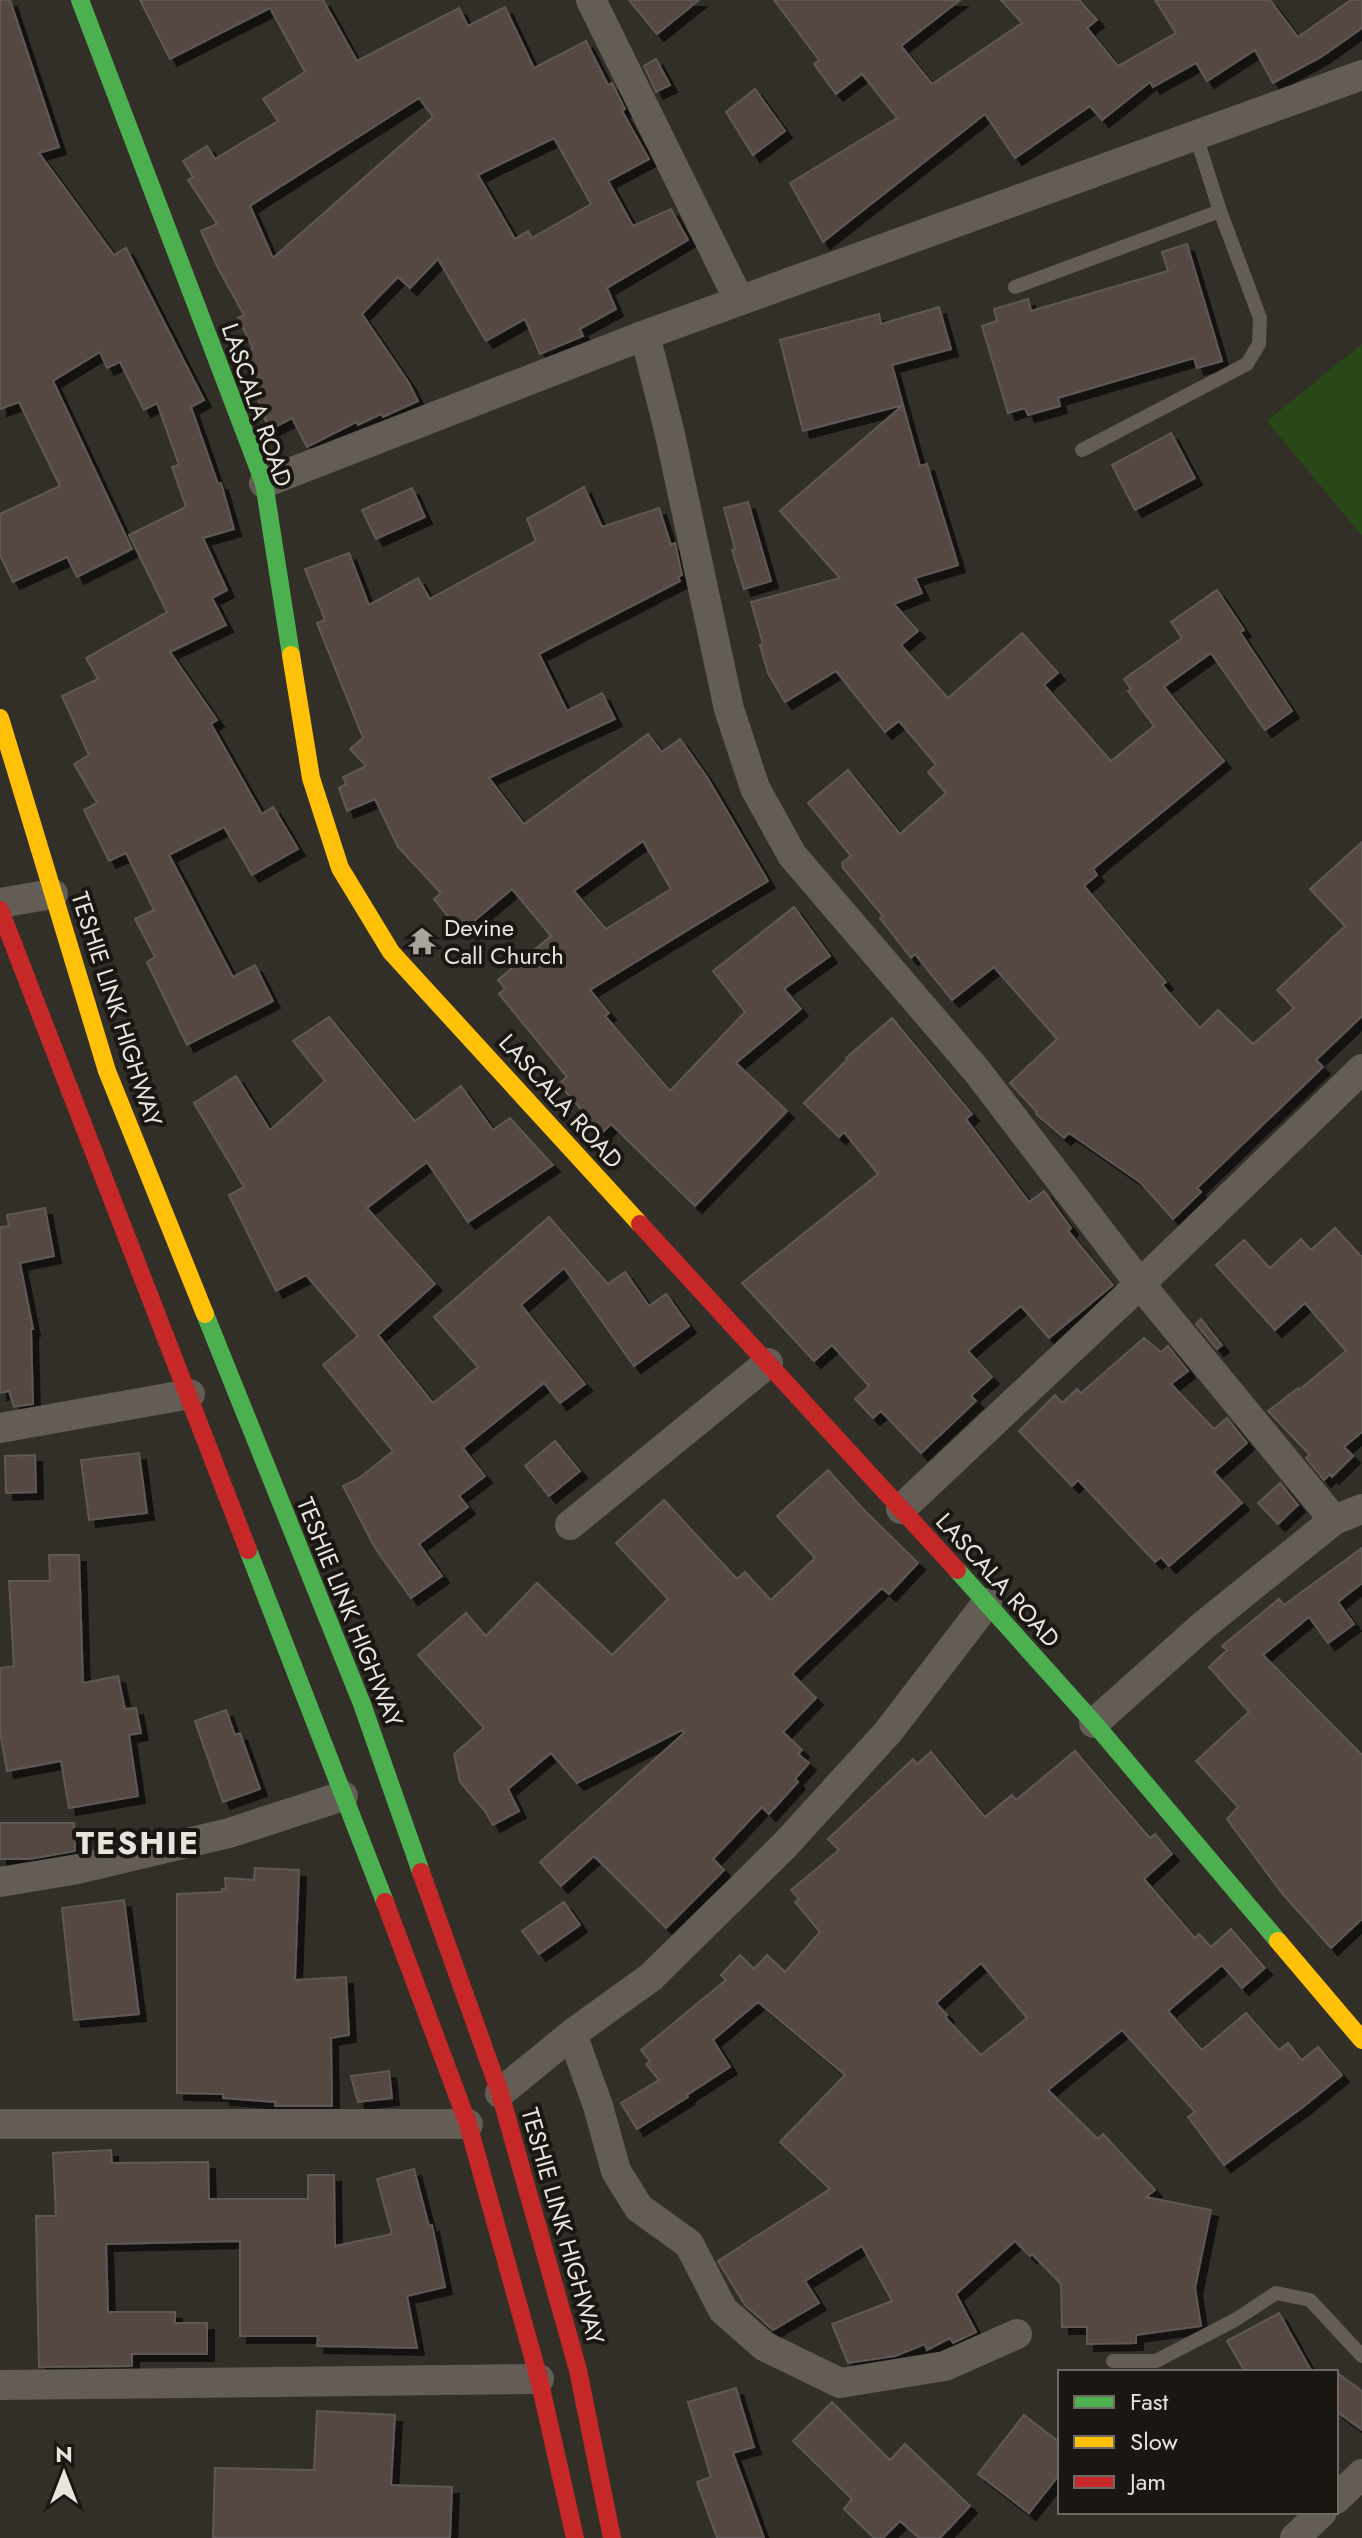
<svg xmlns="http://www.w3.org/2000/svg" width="1362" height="2538" font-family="Jost,sans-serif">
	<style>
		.green { fill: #294818 }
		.building { fill: #554642; stroke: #5e5956; stroke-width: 2; fill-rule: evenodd; filter: url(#shadow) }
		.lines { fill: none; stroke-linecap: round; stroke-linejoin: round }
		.lane { stroke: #635d55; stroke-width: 14 }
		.street { stroke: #635d55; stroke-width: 30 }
		.fast { stroke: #4caf50; stroke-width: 18 }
		.slow { stroke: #ffc107; stroke-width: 18 }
		.jam { stroke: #c62828; stroke-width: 18 }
		.labels { text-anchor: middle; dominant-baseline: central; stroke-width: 8; stroke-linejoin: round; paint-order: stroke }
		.street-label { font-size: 24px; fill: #e9e4dd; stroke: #1a1713 }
		.poi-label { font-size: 24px; fill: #e9e4dd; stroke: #1a1713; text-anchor: start }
		.district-label { font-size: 32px; font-weight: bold; letter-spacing: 2px; fill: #e9e4dd; stroke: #1a1713 }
	</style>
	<defs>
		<filter id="shadow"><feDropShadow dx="7" dy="7" stdDeviation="0" flood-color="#0009"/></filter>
	</defs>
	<rect width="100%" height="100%" fill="#322e28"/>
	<path class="green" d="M1362,344V536L1267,421Z"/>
	<path class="building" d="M0,0H10L59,147L39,153L114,255L126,248L204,400L191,407L218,484L221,483L234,529L203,538L227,590L212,598L226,625L170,652L217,720L211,724L262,814L273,807L298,849L252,875L224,827L169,855L233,977L255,965L273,1001L187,1045L147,962L155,957L135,919L154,910L126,853L109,861L84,810L97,803L74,764L89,755L62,696L98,679L86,658L167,612L129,535L186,507L172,467L179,465L157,403L144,410L120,362L107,368L100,352L53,381L132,549L77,577L67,557L13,582L0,555V514L60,486L19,402L0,409Z
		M140,0H323L357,61L459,8L468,26L505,7L534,68L586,41L608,85L612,83L625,109L622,111L649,159L608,181L633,226L671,209L688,240L607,288L616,309L580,329L583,336L540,354L525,319L486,341L438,259L410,288L398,277L362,314L409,383L418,401L383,417L381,414L358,425L356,422L307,447L292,418L269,430L254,389L259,387L254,378L258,375L245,352L253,348L238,318L244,315L218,268L201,231L217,224L188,180L193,177L183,161L207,146L215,159L278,121L263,99L305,72L270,8L170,59ZM419,98L433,117L273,258L250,206ZM554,138L591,204L532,238L528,231L515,239L478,175Z
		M629,0H699L657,34Z
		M774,0H960L901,46L932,84L1022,23L1001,0H1079L1097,20L1087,28L1118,66L1176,33L1155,0H1270L1298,37L1351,0H1362V28L1321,57L1273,83L1255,50L1207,81L1196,63L1153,87L1150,82L1102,120L1090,106L1015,158L985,114L823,242L790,183L897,118L862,74L836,94L814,64L819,60Z
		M656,59L670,85L656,92L644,66Z
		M755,89L785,131L753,155L726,112Z
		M1187,244L1222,361L1197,368L1194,358L1058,398L1060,406L1028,415L1025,408L1008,413L982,326L997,321L994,309L1028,299L1031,311L1168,271L1162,252Z
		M939,307L951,349L892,365L903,405L803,431L780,340L879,314L881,324Z
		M903,405L920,466L927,464L958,565L915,578L922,593L894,604L918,631L901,645L948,698L1022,633L1058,673L1044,685L1111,761L1154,726L1128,691L1131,689L1124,679L1182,638L1171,622L1217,590L1244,630L1240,632L1292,711L1265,730L1211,653L1164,687L1224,761L1093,869L1097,875L1084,886L1166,982L1162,985L1200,1028L1218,1010L1253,1044L1294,1008L1277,990L1345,926L1310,889L1362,842V1016L1316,1060L1323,1067L1197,1188L1201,1192L1173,1219L1141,1183L1069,1133L1064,1138L1036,1114L1037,1112L1010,1083L1057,1039L994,967L952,1000L915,954L911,958L880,918L883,916L843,868L842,863L851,856L808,803L848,770L900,834L946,793L928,772L936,765L899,721L885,732L836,671L785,702L768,673L760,645L763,644L751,602L840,578L780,511Z
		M1171,433L1195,478L1135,510L1112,465Z
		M584,487L602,527L659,508L671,545L675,543L682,575L678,577L680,581L539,654L567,711L602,693L615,719L489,778L524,824L648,734L662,752L680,739L707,777L768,881L590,990L609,1013L605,1016L670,1091L745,1012L713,971L794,907L830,956L784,989L801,1009L736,1063L787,1111L695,1206L611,1124L602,1133L559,1084L567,1077L499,994L505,989L498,980L551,936L512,889L461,932L434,899L441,893L398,847L375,799L347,811L339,788L346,784L343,777L366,766L350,749L363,738L317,623L325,620L305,569L349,553L369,605L418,578L430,599L536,541L527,519ZM643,841L671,889L606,929L574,891Z
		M412,488L425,517L376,539L362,510Z
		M748,502L771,581L744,589L732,550L735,549L724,508Z
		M329,1017L415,1121L461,1086L493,1130L510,1118L553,1165L468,1222L427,1162L367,1208L435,1284L378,1335L433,1403L478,1367L434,1317L549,1217L608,1284L625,1272L649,1306L666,1294L689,1326L634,1366L564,1268L521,1305L585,1384L560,1403L544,1383L463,1448L485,1476L459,1496L468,1507L419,1544L442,1576L411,1598L375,1548L343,1486L358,1479L393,1451L323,1365L358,1336L306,1275L276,1291L229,1195L244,1187L194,1103L236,1076L270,1130L325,1081L293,1041Z
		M892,1018L972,1114L966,1119L1029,1202L1044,1191L1071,1228L1068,1231L1113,1285L1049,1338L1021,1306L968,1351L992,1377L971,1396L976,1401L921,1453L881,1411L873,1418L855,1399L869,1386L832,1345L814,1361L742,1283L878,1174L844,1132L839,1137L804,1103L847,1060L846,1058Z
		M45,1208L54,1256L20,1263L33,1329H31L33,1404L14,1407L9,1391L0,1393V1227L9,1226L7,1215Z
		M1335,1228L1362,1257V1432L1344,1447L1353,1456L1332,1477L1330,1474L1324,1480L1306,1458L1310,1455L1268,1411L1298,1388L1299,1390L1346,1351L1305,1303L1275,1330L1216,1265L1244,1240L1270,1268L1301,1239L1311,1250Z
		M1201,1319L1222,1345L1217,1349L1196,1324Z
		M1144,1338L1161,1352L1168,1346L1188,1371L1171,1384L1214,1429L1227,1418L1247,1443L1214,1472L1242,1503L1169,1566L1161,1557L1155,1562L1078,1480L1072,1486L1019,1431L1055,1395L1062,1403L1077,1389L1081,1393Z
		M555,1441L580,1471L549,1496L525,1466Z
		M139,1453L147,1513L89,1520L81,1460Z
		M35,1455L36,1492L6,1493L5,1456Z
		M828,1470L866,1512L918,1563L889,1594L882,1588L792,1674L816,1698L783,1732L802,1750L798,1754L809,1763L795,1779L798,1782L769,1814L762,1807L713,1859L724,1870L666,1928L594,1856L561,1886L540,1862L684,1733L682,1730L577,1783L551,1753L508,1789L519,1811L493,1825L485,1811L460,1782L454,1754L484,1728L418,1655L466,1613L486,1636L537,1583L612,1655L668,1599L616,1543L664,1500L737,1579L745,1572L771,1600L815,1558L777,1516Z
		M1280,1483L1298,1505L1278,1524L1258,1503Z
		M1362,1548V1583L1338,1602L1354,1624L1328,1643L1309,1617L1263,1655L1362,1755V1919L1331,1948L1281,1892L1227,1819L1238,1807L1196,1761L1249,1712L1209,1667L1227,1650L1222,1646L1279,1599L1284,1605Z
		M49,1555H79L83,1683L118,1676L125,1709L136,1708L141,1733L129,1735L138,1796L69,1808L61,1761L7,1771L0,1732V1668L14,1666L9,1581H50Z
		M226,1710L235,1735L240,1733L260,1789L223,1802L195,1721Z
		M1075,1751L1150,1838L1155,1834L1172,1854L1144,1879L1195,1938L1199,1934L1211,1947L1231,1929L1265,1968L1242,1988L1222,1965L1168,2011L1202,2050L1246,2013L1279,2050L1288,2043L1302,2060L1318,2047L1342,2075L1303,2107L1224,2165L1188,2117L1195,2112L1122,2030L1048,2090L1098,2139L1103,2134L1155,2190L1146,2197L1211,2210L1195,2288L1201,2326L1136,2335V2343L1087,2344V2327H1062L1061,2284L1032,2254L1030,2256L1015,2241L956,2294L976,2332L953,2343L950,2338L927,2350L925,2344L895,2356L848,2363L832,2324L892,2301L862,2246L805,2281L819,2303L773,2330L745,2305L718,2261L830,2189L780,2142L845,2075L758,2002L713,2040L730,2067L687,2095L688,2097L637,2129L621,2103L659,2080L646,2064L650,2061L641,2050L726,1980L721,1975L740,1955L754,1969L767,1955L785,1972L820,1932L795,1902L799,1899L791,1890L839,1850L828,1839L913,1759L917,1764L931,1752L985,1817L1012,1795L1016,1800ZM981,1963L1027,2018L981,2055L945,2017L947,2015L936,2003Z
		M0,1823H74L75,1851L30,1859H0Z
		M255,1868L299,1870L295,1980L346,1977L349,2035L331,2038L332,2106H275V2102L223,2098V2094L177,2093V1894L222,1892V1889L226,1888L225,1878L254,1880Z
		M124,1900L139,2014L74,2020L62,1908Z
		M564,1902L580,1925L539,1954L522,1931Z
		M389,2071L392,2098L358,2102L351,2076Z
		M111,2150L112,2163L208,2162L209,2199H308V2175H334L335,2246L392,2234L377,2179L414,2169L429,2226L432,2225L445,2287L407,2296L417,2348L317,2346L318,2336H240V2241L106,2244L108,2312H175V2323H207V2354H132V2366L39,2367L36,2216H56L53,2153Z
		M1279,2313L1312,2372H1245L1227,2341Z
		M1336,2372L1362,2391V2430L1336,2411Z
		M736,2388L754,2447L733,2453L764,2538H717L697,2482L711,2477L688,2402Z
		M832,2402L890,2460L905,2444L970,2506L940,2538H919L900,2521L883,2538H874L844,2509L852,2499L793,2441Z
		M317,2411L395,2415L391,2485L452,2487L450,2538H213L215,2468L314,2470Z
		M1024,2415L1060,2443V2474L1029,2513L978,2474Z"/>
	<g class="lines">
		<path class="lane" d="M1015,287L1220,211
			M1082,450L1247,364L1259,344L1260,318L1220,211L1196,136
			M1113,2361H1156L1235,2320L1276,2293L1310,2300L1362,2356"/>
		<path class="street" d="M591,0L739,300
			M645,335L669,430L729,709L755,788L792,855L977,1071L1140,1284L1334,1520
			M264,483L645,335L1362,75
			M0,903L53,894
			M0,1428L190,1394
			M901,1509L1140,1284L1362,1069
			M570,1525L768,1363
			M1094,1723L1204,1625L1334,1520L1362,1509
			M0,1882L78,1869L229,1833L343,1796
			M572,2034L598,2106L616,2171L639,2208L689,2244L723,2310L764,2346L840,2383L945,2366L1017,2334
			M500,2093L572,2034L651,1977L785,1845L888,1732L987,1603
			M0,2124H468
			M0,2385L539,2379
			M1336,2499L1362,2474
			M1295,2538L1322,2512"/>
		<path class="fast" d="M80,0L264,483L291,655
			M205,1314L362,1704L421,1872
			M248,1550L385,1902
			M957,1570L1094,1723L1278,1941"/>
		<path class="slow" d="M291,655L311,778L340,868L391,952L640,1224
			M0,718L107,1071L205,1314
			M1278,1941L1362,2040"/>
		<path class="jam" d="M0,910L248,1550
			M640,1224L957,1570
			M421,1872L500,2093L578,2370L612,2538
			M385,1902L468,2124L539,2379L575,2538"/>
	</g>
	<defs>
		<symbol id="temple-bare" viewBox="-9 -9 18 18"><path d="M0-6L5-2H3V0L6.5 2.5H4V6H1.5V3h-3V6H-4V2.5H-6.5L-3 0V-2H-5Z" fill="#a9a49e" stroke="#1a1713" stroke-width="2.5" paint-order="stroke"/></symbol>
	</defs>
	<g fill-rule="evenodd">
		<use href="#temple-bare" x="402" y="921" width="40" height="40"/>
	</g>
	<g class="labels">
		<g class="street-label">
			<text transform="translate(257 405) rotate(71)">LASCALA ROAD</text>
			<text transform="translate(117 1009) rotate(72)">TESHIE LINK HIGHWAY</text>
			<text transform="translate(561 1101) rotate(48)">LASCALA ROAD</text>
			<text transform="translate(998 1580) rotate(48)">LASCALA ROAD</text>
			<text transform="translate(350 1612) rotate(68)">TESHIE LINK HIGHWAY</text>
			<text transform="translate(563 2226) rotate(74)">TESHIE LINK HIGHWAY</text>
		</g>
		<g class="poi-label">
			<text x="444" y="927">Devine<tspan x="444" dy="28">Call Church</tspan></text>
		</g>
		<g class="district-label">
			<text x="138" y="1843">TESHIE</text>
		</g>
	</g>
	<rect x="1058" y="2370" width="280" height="144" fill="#1a1713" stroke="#6d6964" stroke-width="2"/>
	<rect x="1074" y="2396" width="40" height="12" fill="#4caf50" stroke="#6d6964" stroke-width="2"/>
	<text x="1130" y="2410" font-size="24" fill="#e9e4dd">Fast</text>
	<rect x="1074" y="2436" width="40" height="12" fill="#ffc107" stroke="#6d6964" stroke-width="2"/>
	<text x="1130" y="2450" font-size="24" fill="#e9e4dd">Slow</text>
	<rect x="1074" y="2476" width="40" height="12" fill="#c62828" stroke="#6d6964" stroke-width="2"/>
	<text x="1130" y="2490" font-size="24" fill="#e9e4dd">Jam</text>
	<g transform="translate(64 2474)" stroke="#1a1713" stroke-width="6" paint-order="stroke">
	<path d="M0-6L14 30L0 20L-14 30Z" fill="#e9e4dd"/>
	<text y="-12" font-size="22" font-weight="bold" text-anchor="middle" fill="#e9e4dd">N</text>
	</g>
</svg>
